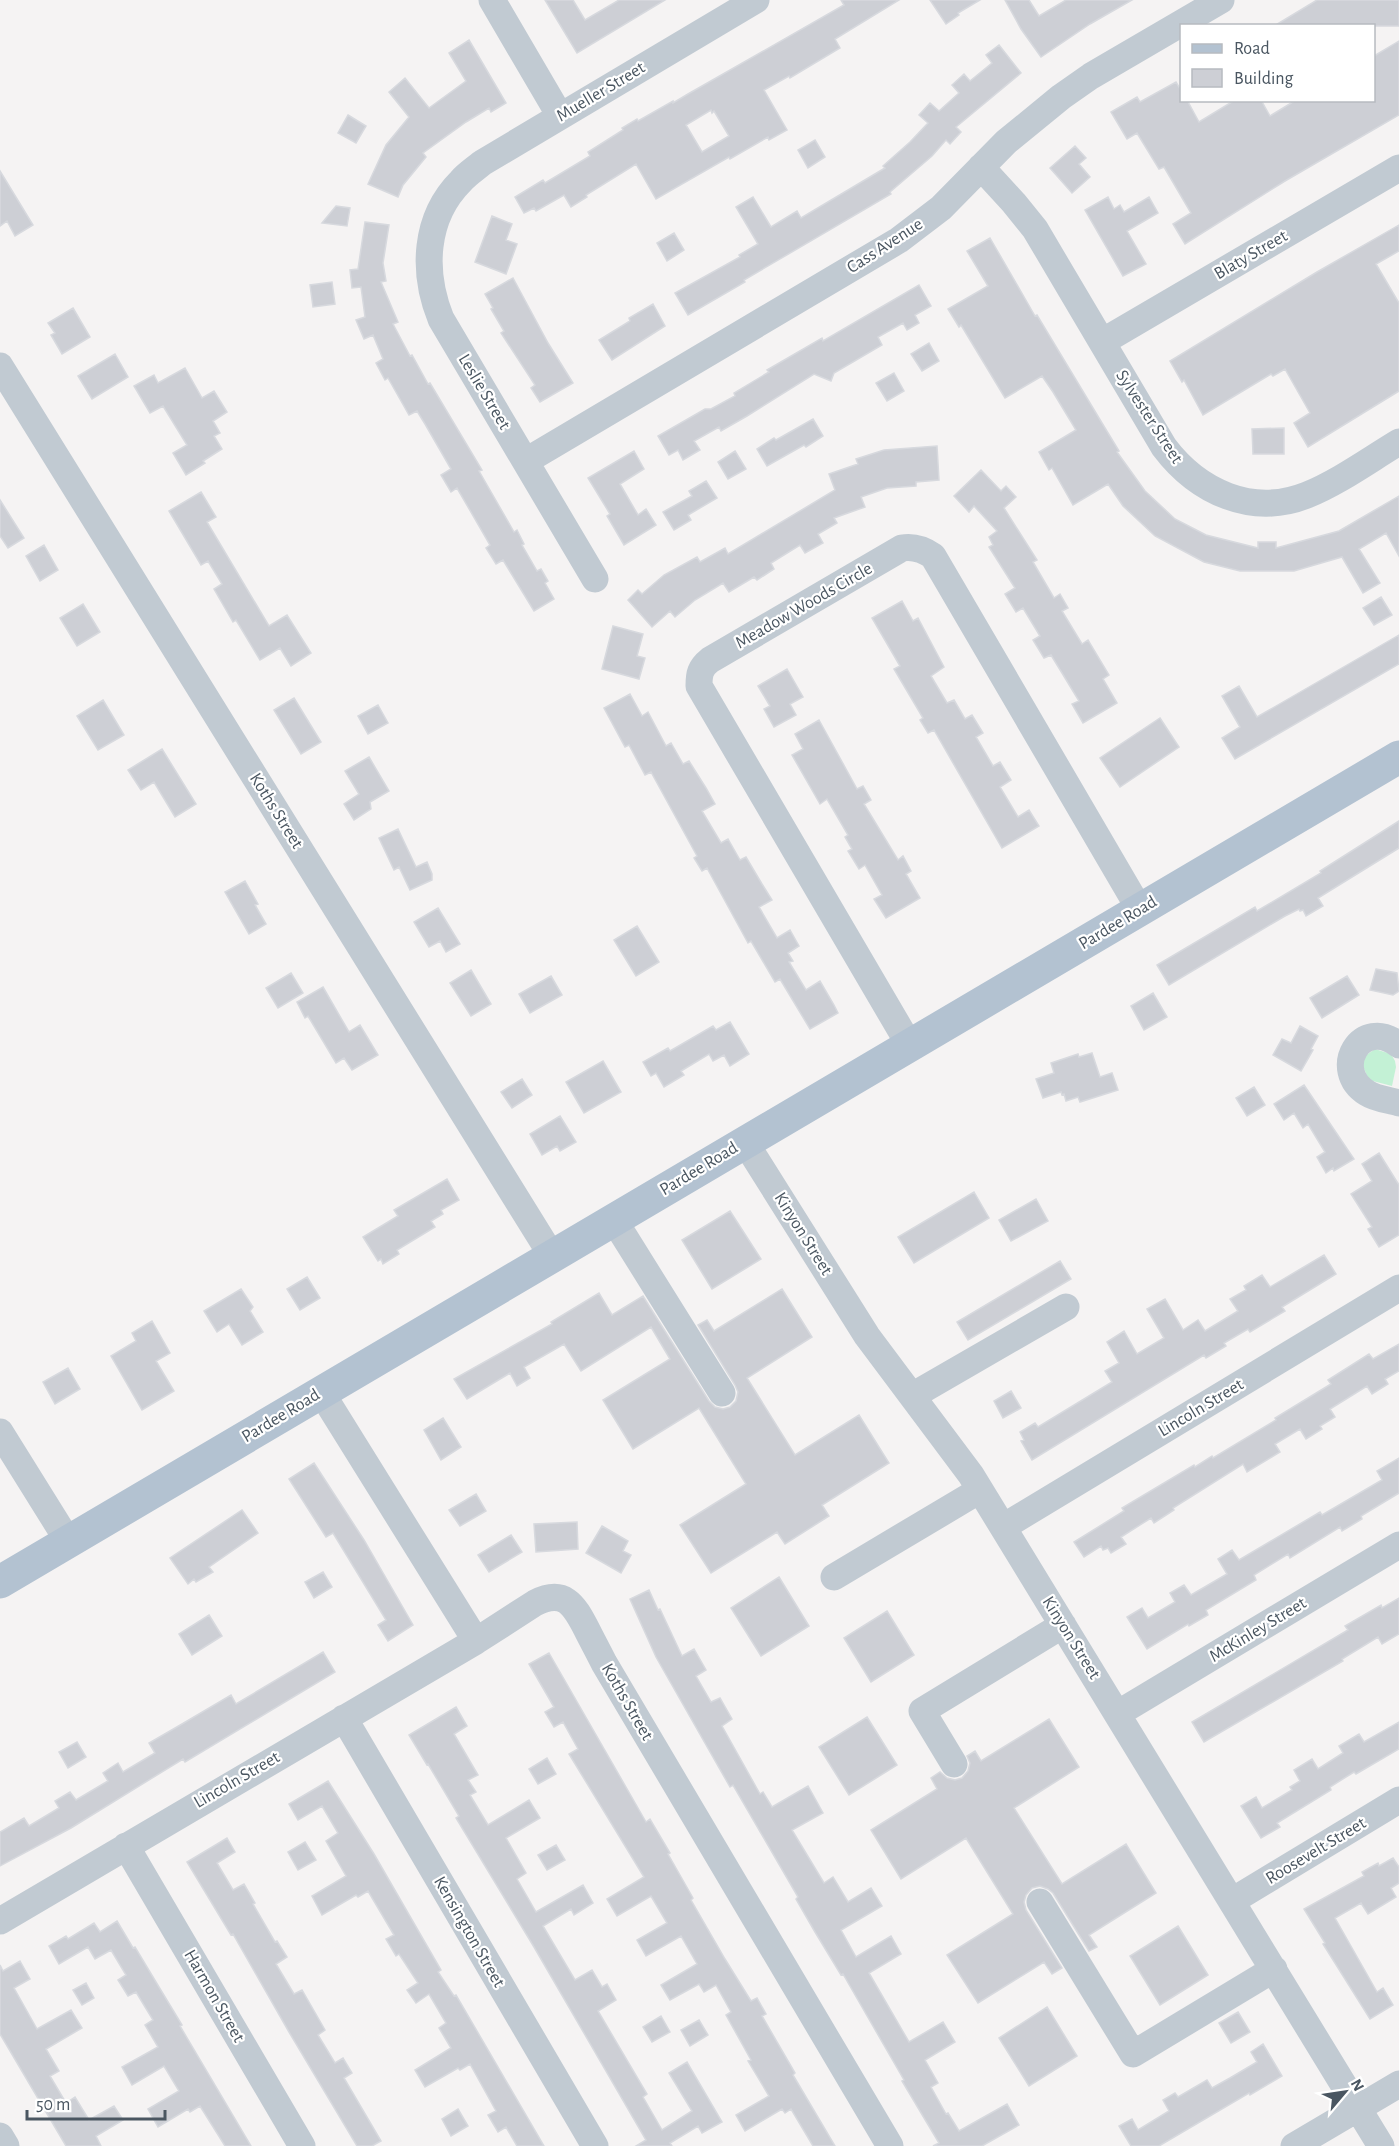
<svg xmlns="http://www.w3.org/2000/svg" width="1399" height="2146" font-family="'Alegreya Sans',sans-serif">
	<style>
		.green { fill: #c3f1d5 }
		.building { fill: #cdcfd5; stroke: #d7d9de; stroke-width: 1.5; fill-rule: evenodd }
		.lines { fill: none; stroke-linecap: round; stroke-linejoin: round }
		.minor { stroke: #c1cad2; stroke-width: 27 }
		.major { stroke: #b3c2d1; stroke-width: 33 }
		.labels { text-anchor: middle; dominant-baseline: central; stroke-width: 4.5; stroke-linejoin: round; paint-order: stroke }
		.street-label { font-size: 18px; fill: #4a5661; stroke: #fff }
	</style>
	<rect width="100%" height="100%" fill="#f5f3f3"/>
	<path class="green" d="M1375,1049L1391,1054L1395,1061L1396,1067L1392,1086L1369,1080L1361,1062L1362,1058Z"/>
	<path class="building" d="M545,0H573L585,20L619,0H665L577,53Z
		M841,0H899L835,39L840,48L790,78L789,76L764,90L787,130L769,140L768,137L730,159L729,157L656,199L636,164L586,195L587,197L571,207L564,195L536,211L534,208L524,213L515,197L543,180L545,183L590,156L588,152L623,130L622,128L637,119L638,121L673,101V103L688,94L844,5ZM711,110L712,113L714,111L729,136L702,152L686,125Z
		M930,0H980L958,13L959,15L946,24Z
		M1005,0H1029L1039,16L1066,0H1132L1090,24L1041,57L1021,29Z
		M1317,0H1399V26H1274Z
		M469,40L506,103L491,112L489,108L466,122L423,153L426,157L403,185L398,197L368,184L386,145L409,117L389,92L405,78L429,108L466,81L449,53Z
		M1399,41V115L1285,181L1185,244L1173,224L1191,213L1164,167L1159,169L1137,133L1127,139L1111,112L1137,97L1140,102L1176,82L1182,92V100H1187L1199,122L1235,100H1261L1270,116L1296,100H1374V56Z
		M999,45L1021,73L956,127L961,132L950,144L946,140L932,156L890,192L891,194L744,280L745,282L688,315L675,293L740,257L739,255L758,244L736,207L753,197L771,227L797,211L801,218L885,168L883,166L910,142L928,123L919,115L930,103L939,111L959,93L952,85L964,74L970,81L992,63L986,55Z
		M348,115L366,126L356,143L338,133Z
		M815,140L825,157L808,168L798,150Z
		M1075,146L1086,158L1079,164L1090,177L1072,193L1050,168Z
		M0,171L33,225L15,236L7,221L0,226Z
		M1108,197L1114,209L1120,205L1124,212L1149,197L1158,213L1127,231L1146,264L1123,276L1085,210Z
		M336,206L350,208L347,226L322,223Z
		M492,216L512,224L506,240L517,244L506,274L475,262Z
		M365,222L389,225L383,263L386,281L381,282L398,322L393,324L410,356L412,355L428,384L430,383L482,470L479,471L514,532L517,530L524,544L522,545L537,571L541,569L548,581L545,583L554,599L534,611L503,560L496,564L486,548L490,545L457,488L451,492L441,475L451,469L425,424L417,411L409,415L388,378L385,380L376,363L383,359L373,335L364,339L356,320L365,317L361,287L352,288L350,270L358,269Z
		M1399,225V251L1376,264L1399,303V391L1308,447L1294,423L1310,413L1285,369L1273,376L1271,374L1203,415L1184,380L1182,382L1170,361L1317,272Z
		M674,233L684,250L667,261L657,243Z
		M990,238L1035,316L1037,315L1102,423L1119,451L1117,452L1145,491L1175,519L1206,535L1258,548V542H1276V548L1339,531L1399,496V556L1386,533L1359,549L1380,583L1363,593L1342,557L1294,571H1240L1204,562L1155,536L1123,506L1108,484L1073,505L1052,468L1049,470L1039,452L1076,430L1053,392L1042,376L1005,398L961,325L959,327L948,309L988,286L967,251Z
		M513,278L548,343L573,383L540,402L531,388L535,385L501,333L504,331L491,309L493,308L485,294Z
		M332,282L335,304L313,307L310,285Z
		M919,285L931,306L915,315L919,323L907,330L903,323L878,337L882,345L834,373L831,381L814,374L747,416L721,431L719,427L694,441L700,450L683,460L678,450L669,455L658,436L705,409H711L735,396L734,393L769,372L767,370L822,338L823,341Z
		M653,304L665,326L612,360L599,340L630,321L629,318Z
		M73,308L90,337L62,354L51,335L55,333L48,323Z
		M929,343L939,361L922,371L911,354Z
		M115,354L128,377L92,399L78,376Z
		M185,368L202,398L214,391L227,412L213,421L220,433L214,436L222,449L203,461L205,463L186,475L173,453L187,445L163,406L150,413L134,386L154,375L158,383Z
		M894,373L904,391L887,401L876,383Z
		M813,419L823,436L806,447L804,445L767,466L757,449L774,438L776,440Z
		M1284,428V454H1253L1252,429Z
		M937,446L939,480L916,482V486L887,488L861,497L865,507L834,518L837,523L818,534L823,543L805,553L800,545L771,563L774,569L757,580L754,577L729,592L723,583L695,600L675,617L670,611L652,627L628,600L638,590L642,594L664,575L697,557L700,562L725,548L728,554L835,490L829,474L858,464L856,459L884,450Z
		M634,451L644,469L620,484L638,515L646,509L656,525L624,545L607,516L610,514L588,478Z
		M735,451L746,469L728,479L718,462Z
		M981,470L1001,491L1006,486L1016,497L1004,508L1037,560L1033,562L1054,598L1060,594L1068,608L1062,611L1082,644L1088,640L1109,675L1103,679L1117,703L1083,723L1072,704L1079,701L1062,673L1051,655L1044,658L1033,640L1040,636L1023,608L1016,612L1005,594L1015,588L989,547L993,545L989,537L997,531L974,506L969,512L954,496Z
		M706,481L717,498L688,515L691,520L674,530L663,512L692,496L689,491Z
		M201,492L216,517L207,522L269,626L287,615L311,653L291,666L280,648L260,660L236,620L233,622L214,589L222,584L208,561L201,565L169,511Z
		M0,500L24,538L8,548L0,536Z
		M44,545L58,570L40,581L26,556Z
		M1381,597L1392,615L1374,625L1363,608Z
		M902,601L913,621L918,618L944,667L931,676L947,703L954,700L965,719L972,715L983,733L976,737L993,766L1000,762L1011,780L1000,787L1018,817L1029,810L1039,826L1002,848L934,730L928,733L920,720L923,718L894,669L900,666L872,618Z
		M83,604L100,632L77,646L60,618Z
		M613,626L643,634L637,656L645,658L639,679L602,669Z
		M1399,635V664L1235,759L1222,738L1240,727L1222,696L1239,686L1257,717Z
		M787,669L803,697L790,704L796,715L774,727L764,709L770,706L758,686Z
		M630,694L642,716L648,712L666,746L671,743L683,764L689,761L706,788L715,804L702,811L721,843L728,839L740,860L746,857L762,884L772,900L759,907L777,938L790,930L799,946L788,953L793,961L789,962L806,990L820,981L834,1005L838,1013L810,1029L780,979L775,982L751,941L748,943L707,868L702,871L694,858L697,856L651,772L645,775L629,745L625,747L604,708Z
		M294,698L321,742L301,754L274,710Z
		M103,700L124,735L98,750L77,716Z
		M378,705L388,723L368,734L358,716Z
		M1160,718L1179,747L1120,787L1100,758Z
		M819,720L857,789L863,786L871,800L864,804L898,860L903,856L911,871L906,874L920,898L886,918L874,899L882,895L865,865L859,869L848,851L852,849L845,837L848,835L827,799L820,804L792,755L803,749L795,734Z
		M162,749L196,804L175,817L154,782L141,790L128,770Z
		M369,757L389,791L370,802L371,809L354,820L344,804L359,794L345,771Z
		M1399,821V848L1318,898L1323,906L1306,916L1303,910L1300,911L1299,909L1285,916L1169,985L1157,965L1255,907L1257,911L1321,873L1320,871Z
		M398,829L416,867L427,862L432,874V880L410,890L399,867L394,870L379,838Z
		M245,881L258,904L255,905L266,924L249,934L225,892Z
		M438,908L460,944L446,952L440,941L429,947L414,922Z
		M637,926L659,962L636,976L614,940Z
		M1376,969L1397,973L1399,991L1393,995L1370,990Z
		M471,970L491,1004L471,1016L450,983Z
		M291,973L303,993L278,1008L266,988Z
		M551,976L562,995L530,1013L519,994Z
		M1347,976L1359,995L1322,1018L1310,998Z
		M323,987L349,1032L360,1025L378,1055L352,1070L344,1058L336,1063L308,1016L305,1018L297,1002Z
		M1153,993L1167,1017L1144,1030L1131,1006Z
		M730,1022L749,1054L730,1066L724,1055L713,1061L709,1054L681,1071L684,1075L664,1087L656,1073L651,1076L643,1062L668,1048L670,1051L713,1026L716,1030Z
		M1300,1026L1318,1036L1311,1049L1313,1050L1301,1071L1273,1055L1282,1039L1291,1043Z
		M1092,1053L1100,1077L1112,1073L1118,1090L1080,1102L1078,1097L1066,1101L1064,1094L1062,1095L1061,1092L1043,1098L1036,1079L1054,1073L1051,1063L1078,1054L1079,1057Z
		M603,1061L621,1092L584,1113L566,1082Z
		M522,1079L532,1095L512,1108L501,1092Z
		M1304,1085L1354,1159L1334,1171L1333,1168L1326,1173L1317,1157L1325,1152L1308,1124L1303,1128L1294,1113L1284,1120L1274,1104Z
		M1254,1087L1265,1105L1247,1116L1236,1098Z
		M560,1116L576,1142L560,1151L557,1146L542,1155L530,1134Z
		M1379,1153L1399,1185V1235L1379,1247L1368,1229L1372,1227L1351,1194L1372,1181L1362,1164Z
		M447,1179L459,1200L441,1210L443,1214L431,1221L435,1227L397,1250L399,1254L383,1264L381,1259L378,1261L363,1237L398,1216L394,1210Z
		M974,1192L989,1218L914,1263L898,1237Z
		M1036,1199L1048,1221L1011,1241L999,1220Z
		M730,1211L761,1259L712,1289L682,1240Z
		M1324,1255L1336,1274L1282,1307L1285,1311L1250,1332L1248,1329L1224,1343L1226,1346L1206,1358L1204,1355L1032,1460L1021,1441L1024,1440L1020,1432L1035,1423L1038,1427L1112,1382L1105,1371L1119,1363L1107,1342L1124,1331L1137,1354L1164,1338L1147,1309L1165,1299L1183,1330L1198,1320L1205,1331L1238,1311L1230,1299L1246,1290L1244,1286L1262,1275L1270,1287Z
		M1060,1261L1071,1279L968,1340L957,1322Z
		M307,1277L320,1298L300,1310L287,1289Z
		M241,1289L253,1307L250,1311L263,1332L242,1345L229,1324L217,1332L204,1311Z
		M782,1289L812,1337L747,1378L795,1455L859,1415L889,1463L822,1505L829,1516L785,1544L777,1532L711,1573L680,1525L746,1484L699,1408L633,1449L603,1400L670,1359L651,1327L581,1371L564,1344L524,1367L530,1378L517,1386L510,1373L467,1399L454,1379L552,1324L551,1322L599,1293L612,1315L643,1296L709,1401L715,1407L723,1409L730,1407L736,1401L738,1392L735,1385L698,1325L707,1320L714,1331Z
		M152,1321L170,1353L156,1361L174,1391L142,1410L111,1356L136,1341L132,1333Z
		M1399,1344V1371L1385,1379L1388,1384L1372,1394L1367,1386L1330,1409L1335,1417L1320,1426L1322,1429L1306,1439L1300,1429L1275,1444L1280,1452L1247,1472L1243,1464L1173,1508L1174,1510L1154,1523L1151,1518L1121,1537L1126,1544L1111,1553L1108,1548L1103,1550L1101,1546L1084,1557L1074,1542L1124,1511L1122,1508L1194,1465L1195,1467L1212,1456L1213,1458L1276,1420L1275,1418L1331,1384L1328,1380L1369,1354L1373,1359Z
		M68,1368L80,1389L55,1404L43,1382Z
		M1011,1391L1021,1408L1003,1418L994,1401Z
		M443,1418L461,1447L441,1460L424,1430Z
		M1399,1458V1493L1361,1516L1362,1519L1342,1531L1340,1527L1290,1558L1288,1554L1254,1575L1256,1580L1206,1610L1208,1615L1189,1626L1188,1624L1147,1649L1127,1617L1142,1608L1148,1618L1175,1602L1170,1593L1184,1585L1191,1595L1227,1574L1218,1559L1232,1550L1239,1560L1320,1512L1322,1515L1382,1480L1377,1471Z
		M314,1463L364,1540L413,1625L388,1641L378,1625L386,1620L333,1533L326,1537L289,1479Z
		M476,1494L486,1511L460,1526L449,1510Z
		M242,1510L258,1533L209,1567L213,1572L196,1582L194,1579L188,1584L170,1558Z
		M577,1522L578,1549L536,1552L534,1524Z
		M602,1526L628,1541L623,1551L631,1555L621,1573L586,1553Z
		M511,1535L522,1552L489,1572L478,1555Z
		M323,1572L332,1587L314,1598L305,1582Z
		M779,1577L809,1626L761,1656L731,1608Z
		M649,1590L658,1610L660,1609L682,1656L694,1649L706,1670L696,1676L711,1702L720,1698L732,1719L722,1726L760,1794L763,1792L772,1807L808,1786L823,1813L792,1830L824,1883L833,1877L848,1902L871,1888L882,1906L841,1930L856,1957L891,1936L901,1954L869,1973L909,2042L943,2022L955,2042L925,2060L938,2083L931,2087L946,2114L948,2113L959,2131L1007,2104L1019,2125L982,2146H933L939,2143L902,2081L904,2080L843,1974L841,1975L815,1932L796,1899L798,1897L733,1785L730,1787L656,1657L630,1599Z
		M1399,1598V1634L1382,1644L1378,1637L1342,1659L1343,1661L1204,1742L1192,1722L1348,1630L1345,1626L1381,1605L1382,1608Z
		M887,1611L914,1655L871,1682L844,1638Z
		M209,1615L222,1636L192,1655L179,1634Z
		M323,1652L335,1672L185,1762L183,1759L71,1828L0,1866V1832L24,1818L29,1826L59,1808L55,1801L70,1792L76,1800L108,1781L103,1773L118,1763L123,1772L155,1753L149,1743L182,1724L231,1695L236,1704Z
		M549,1653L646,1822L650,1819L670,1853L668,1854L693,1898L691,1900L725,1959L751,2001L757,1998L766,2014L762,2016L795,2073L793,2075L835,2146H813L791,2109L785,2113L782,2109L745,2131L736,2115L769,2096L748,2061L751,2060L726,2015L731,2012L716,1985L704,1992L699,1984L670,2000L661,1985L697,1964L681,1936L646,1956L637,1940L667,1923L651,1896L617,1916L607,1899L644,1877L569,1754L578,1749L563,1722L554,1727L545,1712L554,1707L529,1664Z
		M456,1707L467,1726L454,1734L478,1775L468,1780L476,1792L470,1795L488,1825L529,1800L540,1818L506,1838L526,1873L517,1879L536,1912L583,1885L593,1903L574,1915L571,1909L543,1926L575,1980L592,1970L602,1987L607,1984L616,2000L598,2011L647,2094L643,2097L662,2130L692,2111L669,2073L687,2062L722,2122L702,2133L698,2126L670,2143L672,2146H636L646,2140L534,1947L456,1818L459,1816L428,1764L427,1765L409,1735Z
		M867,1717L897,1765L849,1795L819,1747Z
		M1049,1719L1079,1767L1014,1808L1062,1884L1126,1844L1156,1893L1089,1935L1097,1947L1089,1951L1053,1893L1048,1889L1040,1886L1032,1888L1026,1895L1024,1902L1026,1910L1062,1968L1052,1974L1044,1962L978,2003L947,1955L1013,1914L966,1838L901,1879L871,1830L937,1789L931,1778L940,1772L947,1778L955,1780L962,1778L968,1771L970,1763L967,1756L975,1751L981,1761Z
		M1399,1722V1749L1356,1774L1354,1772L1330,1787L1331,1790L1277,1823L1280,1827L1261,1838L1241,1806L1256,1797L1262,1808L1292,1790L1290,1787L1300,1781L1294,1770L1312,1759L1318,1769L1343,1753L1339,1746L1359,1734L1364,1742Z
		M77,1742L86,1757L68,1768L59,1752Z
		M547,1758L556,1774L538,1784L529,1769Z
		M328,1781L374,1854L441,1970L438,1972L454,1996L456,1995L544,2146H517L506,2127L498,2132L488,2115L496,2111L470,2064L460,2070L458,2068L425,2087L415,2070L451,2048L439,2028L446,2023L429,1994L416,2003L407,1990L418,1983L399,1954L396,1956L386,1939L394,1935L368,1891L358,1897L356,1895L322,1915L312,1896L346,1876L326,1841L338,1833L322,1806L298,1820L289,1804Z
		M227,1838L235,1852L217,1863L233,1890L244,1884L255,1903L253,1904L275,1942L277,1941L287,1957L276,1964L294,1994L302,1990L325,2030L318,2035L335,2063L343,2058L352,2073L344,2078L381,2141L372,2146H357L289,2032L233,1934L231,1935L187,1862Z
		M305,1842L316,1860L298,1870L288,1852Z
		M556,1845L565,1860L547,1870L538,1855Z
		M1393,1858L1399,1867V1883L1391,1888L1396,1897L1368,1914L1361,1903L1335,1918L1377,1992L1383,1988L1393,2005L1370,2019L1323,1944L1325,1943L1304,1909L1364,1876L1362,1872L1378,1863L1379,1866Z
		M117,1921L133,1948L135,1947L162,1992L182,2025L180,2026L251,2146H225L200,2106L190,2112L188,2109L158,2127L148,2109L179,2091L164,2066L132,2085L122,2067L158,2047L145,2025L153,2020L136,1992L128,1996L118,1980L126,1975L111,1950L95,1959L88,1947L59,1964L49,1946L66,1936L68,1939L94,1923L100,1932Z
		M1178,1926L1208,1975L1160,2005L1130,1956Z
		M20,1961L30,1979L14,1988L37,2029L71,2010L82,2028L46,2049L59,2071L50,2076L66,2103L75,2097L89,2120L114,2106L123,2120L96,2136L101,2146H66L0,2034V1965L3,1971Z
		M86,1983L94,1998L82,2005L73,1990Z
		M1047,2007L1077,2056L1029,2086L999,2038Z
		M1238,2012L1250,2032L1231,2043L1219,2023Z
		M661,2016L670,2032L652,2042L643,2027Z
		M699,2020L708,2035L690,2046L681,2030Z
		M1263,2044L1282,2076L1250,2095L1249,2093L1159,2146H1131L1119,2126L1132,2119L1138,2130L1169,2111L1163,2100L1175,2093L1178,2097L1207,2080L1212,2088L1230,2078L1257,2062L1251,2052Z
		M458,2109L468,2126L451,2136L442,2119Z"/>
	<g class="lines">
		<path class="minor" d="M492,0L560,116
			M981,167L1014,203L1035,229L1164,447C1198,492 1252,517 1307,495C1339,482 1369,460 1399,442
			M1102,342L1399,168
			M0,366L552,1256
			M526,461L899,240L941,208L1006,142L1061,97L1091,76L1221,0
			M595,579L441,319C422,272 424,218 461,181C467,174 475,169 482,163L756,0
			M1399,1045C1361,1015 1330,1070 1367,1093C1376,1099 1390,1100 1399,1103
			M910,1046L699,686C699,674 700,668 710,660L902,548C914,546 923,549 933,556L1140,910
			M745,1142L867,1336L971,1475L1381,2146
			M614,1220L722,1393
			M321,1392L476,1641
			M912,1396L1066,1307
			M0,1432L68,1541
			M1003,1527L1399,1288
			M834,1577L980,1490
			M1117,1714L1399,1545
			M344,1718L595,2146
			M954,1764L922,1711L1063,1625
			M126,1846L302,2146
			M1232,1901L1399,1800
			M1040,1902L1133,2054L1274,1969
			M0,1921L476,1641L535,1603C564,1588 574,1605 586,1628C592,1640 598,1651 604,1663L890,2146
			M0,2136L6,2146
			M1294,2146L1399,2084"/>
		<path class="major" d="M0,1582L1399,757"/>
	</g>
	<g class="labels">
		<g class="street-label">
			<text transform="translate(601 92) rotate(-31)">Mueller Street</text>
			<text transform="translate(885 246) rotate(-33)">Cass Avenue</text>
			<text transform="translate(1251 255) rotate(-30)">Blaty Street</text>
			<text transform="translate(484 392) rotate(59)">Leslie Street</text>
			<text transform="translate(1149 417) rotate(57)">Sylvester Street</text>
			<text transform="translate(804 606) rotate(-30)">Meadow Woods Circle</text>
			<text transform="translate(276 811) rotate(58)">Koths Street</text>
			<text transform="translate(1118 923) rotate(-31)">Pardee Road</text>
			<text transform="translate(699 1169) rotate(-31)">Pardee Road</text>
			<text transform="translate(803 1234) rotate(58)">Kinyon Street</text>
			<text transform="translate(1201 1408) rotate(-31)">Lincoln Street</text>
			<text transform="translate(281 1416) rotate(-31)">Pardee Road</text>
			<text transform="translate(1258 1630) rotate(-31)">McKinley Street</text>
			<text transform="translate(1071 1638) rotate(58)">Kinyon Street</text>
			<text transform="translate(627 1702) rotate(60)">Koths Street</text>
			<text transform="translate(237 1780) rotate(-30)">Lincoln Street</text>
			<text transform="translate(1316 1851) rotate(-31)">Roosevelt Street</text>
			<text transform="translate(469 1932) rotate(60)">Kensington Street</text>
			<text transform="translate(214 1996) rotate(60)">Harmon Street</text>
		</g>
	</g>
	<rect x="1180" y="24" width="195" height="78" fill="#ffffff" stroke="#b7bbc0" stroke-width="1.5"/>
	<rect x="1192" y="44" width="30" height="9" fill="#b3c2d1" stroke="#b7bbc0" stroke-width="1.5"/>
	<text x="1234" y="54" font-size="18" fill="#4a5661">Road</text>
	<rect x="1192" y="69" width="30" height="18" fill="#cdcfd5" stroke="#b7bbc0" stroke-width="1.5"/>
	<text x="1234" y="84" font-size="18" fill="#4a5661">Building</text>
	<g transform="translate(1345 2092) rotate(61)" stroke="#ffffff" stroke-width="4.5" paint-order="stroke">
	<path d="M0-4.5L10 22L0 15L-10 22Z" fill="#4a5661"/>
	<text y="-9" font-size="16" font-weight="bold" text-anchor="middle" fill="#4a5661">N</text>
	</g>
	<path d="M27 2110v9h138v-9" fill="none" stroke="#4a5661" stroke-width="3"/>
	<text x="36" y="2110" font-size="18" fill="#4a5661" stroke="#ffffff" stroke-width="4.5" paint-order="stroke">50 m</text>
</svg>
